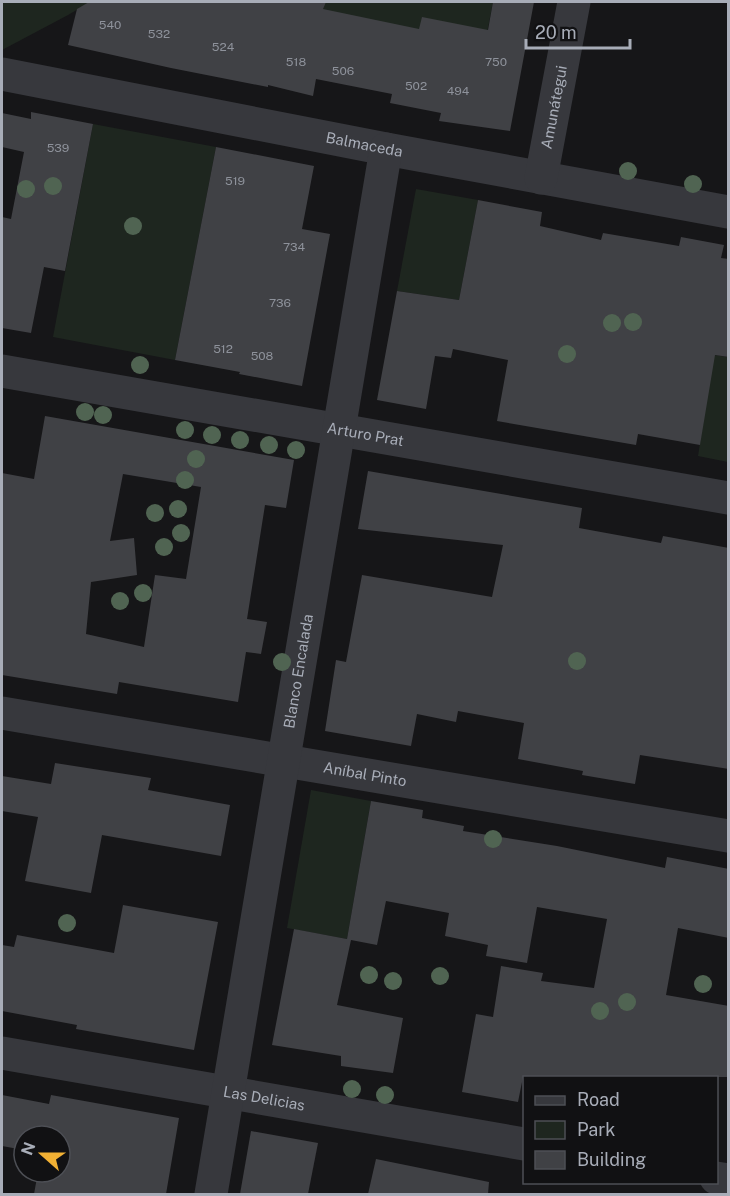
<svg xmlns="http://www.w3.org/2000/svg" width="730" height="1196" font-family="'Public Sans',sans-serif">
	<rect width="100%" height="100%" fill="#161618"/>
	<g fill="#1e261f">
		<path d="M2,2H90L68,15L2,50Z"/>
		<path d="M262,2H493L486,38L260,13Z"/>
		<path d="M93,124L216,147L175,360L53,337Z"/>
		<path d="M416,189L478,200L459,300L397,291Z"/>
		<path d="M714,355L728,357V462L698,456Z"/>
		<path d="M311,790L371,801L347,939L287,928Z"/>
	</g>
	<g fill="#404145" fill-rule="evenodd">
		<path d="M89,2H326L323,9L419,29L422,17L488,30L493,2H534L510,131L439,121L441,113L390,103L392,94L316,79L313,96L268,85V87L171,68L68,45L77,9Z"/>
		<path d="M31,112L93,124L65,271L44,267L31,333L2,328V217L11,219L24,152L2,147V113L31,119Z"/>
		<path d="M216,147L314,166L302,229L330,234L302,386L239,374L240,372L175,360Z"/>
		<path d="M478,200L542,212L540,226L601,240L603,233L679,246L681,237L724,245L721,258L729,259V357L715,355L700,445L638,434L636,445L497,421L508,360L453,349L451,358L435,356L426,409L377,400L397,291L459,300Z"/>
		<path d="M45,416L294,460L286,508L265,505L247,619L267,622L261,654L246,652L238,702L119,682L117,694L2,675V473L34,479ZM123,474L201,487L186,579L155,575L144,647L86,634L91,582L137,575L134,538L110,541Z"/>
		<path d="M368,471L582,508L579,528L661,543L663,536L729,548V769L640,755L635,784L582,775L583,771L518,759L524,723L458,711L456,722L417,714L411,746L325,731L336,660L346,662L362,575L492,597L503,545L358,529Z"/>
		<path d="M55,763L151,778L148,790L230,805L221,856L102,835L91,893L25,881L38,817L2,811V776L51,784Z"/>
		<path d="M371,801L423,810L422,818L464,826L463,831L557,846L665,868L667,857L729,869V938L678,928L666,995L729,1006V1077H523L518,1102L462,1092L476,1014L493,1017L501,966L543,973L541,981L594,988L607,919L537,907L527,963L486,956L488,945L445,936L449,913L386,901L377,945L351,940L337,1005L403,1018L393,1073L341,1066V1056L272,1045L294,929L347,939Z"/>
		<path d="M123,905L218,922L194,1050L76,1029L77,1025L2,1011V945L14,947L17,935L114,953Z"/>
		<path d="M2,1095L49,1104L51,1095L179,1118L166,1194H34L38,1172H60V1136H24V1150L2,1146Z"/>
		<path d="M251,1131L318,1143L308,1194H240Z"/>
		<path d="M376,1159L489,1182L488,1194H368Z"/>
	</g>
	<g fill="none" stroke-linecap="round" stroke-linejoin="round">
		<g stroke="#37383d" stroke-width="33">
			<path id="s1" d="M2,74L386,149L728,212"/>
			<path id="s2" d="M541,178L574,2"/>
			<path id="s3" d="M2,371L728,498"/>
			<path id="s4" d="M2,713L728,836"/>
			<path id="s5" d="M2,1053L524,1144"/>
			<path d="M716,1178L728,1180"/>
			<path id="s6" d="M211,1194L386,149"/>
		</g>
	</g>
	<g fill="#506452">
		<circle cx="628" cy="171" r="9"/>
		<circle cx="693" cy="184" r="9"/>
		<circle cx="53" cy="186" r="9"/>
		<circle cx="26" cy="189" r="9"/>
		<circle cx="133" cy="226" r="9"/>
		<circle cx="633" cy="322" r="9"/>
		<circle cx="612" cy="323" r="9"/>
		<circle cx="567" cy="354" r="9"/>
		<circle cx="140" cy="365" r="9"/>
		<circle cx="85" cy="412" r="9"/>
		<circle cx="103" cy="415" r="9"/>
		<circle cx="185" cy="430" r="9"/>
		<circle cx="212" cy="435" r="9"/>
		<circle cx="240" cy="440" r="9"/>
		<circle cx="269" cy="445" r="9"/>
		<circle cx="296" cy="450" r="9"/>
		<circle cx="196" cy="459" r="9"/>
		<circle cx="185" cy="480" r="9"/>
		<circle cx="178" cy="509" r="9"/>
		<circle cx="155" cy="513" r="9"/>
		<circle cx="181" cy="533" r="9"/>
		<circle cx="164" cy="547" r="9"/>
		<circle cx="143" cy="593" r="9"/>
		<circle cx="120" cy="601" r="9"/>
		<circle cx="577" cy="661" r="9"/>
		<circle cx="282" cy="662" r="9"/>
		<circle cx="493" cy="839" r="9"/>
		<circle cx="67" cy="923" r="9"/>
		<circle cx="369" cy="975" r="9"/>
		<circle cx="440" cy="976" r="9"/>
		<circle cx="393" cy="981" r="9"/>
		<circle cx="703" cy="984" r="9"/>
		<circle cx="627" cy="1002" r="9"/>
		<circle cx="600" cy="1011" r="9"/>
		<circle cx="352" cy="1089" r="9"/>
		<circle cx="385" cy="1095" r="9"/>
	</g>
	<g text-anchor="middle" stroke-width="6" stroke-linejoin="round" paint-order="stroke">
		<g font-size="12" fill="#8e929b">
			<text x="110" y="29">540</text>
			<text x="159" y="38">532</text>
			<text x="223" y="51">524</text>
			<text x="296" y="66">518</text>
			<text x="496" y="66">750</text>
			<text x="343" y="75">506</text>
			<text x="416" y="90">502</text>
			<text x="458" y="95">494</text>
			<text x="58" y="152">539</text>
			<text x="235" y="185">519</text>
			<text x="294" y="251">734</text>
			<text x="280" y="307">736</text>
			<text x="223" y="353">512</text>
			<text x="262" y="360">508</text>
		</g>
		<g font-size="15" fill="#a8adb8" stroke="#111113">
			<text dy="5" stroke="none"><textPath href="#s2" startOffset="72">Amunátegui</textPath></text>
			<text dy="5" stroke="none"><textPath href="#s1" startOffset="369">Balmaceda</textPath></text>
			<text dy="5" stroke="none"><textPath href="#s3" startOffset="369">Arturo Prat</textPath></text>
			<text dy="5" stroke="none"><textPath href="#s6" startOffset="530">Blanco Encalada</textPath></text>
			<text dy="5" stroke="none"><textPath href="#s4" startOffset="368">Aníbal Pinto</textPath></text>
			<text dy="5" stroke="none"><textPath href="#s5" startOffset="266">Las Delicias</textPath></text>
		</g>
	</g>
	<rect width="730" height="1196" fill="none" stroke="#a8adb8" stroke-width="6"/>
	<rect x="523" y="1076" width="195" height="108" fill="#111113" stroke="#4d4f55" stroke-width="1.5"/>
	<rect x="535" y="1096" width="30" height="9" fill="#37383d" stroke="#4d4f55" stroke-width="1.5"/>
	<text x="577" y="1106" font-size="18" fill="#a8adb8">Road</text>
	<rect x="535" y="1121" width="30" height="18" fill="#1e261f" stroke="#4d4f55" stroke-width="1.5"/>
	<text x="577" y="1136" font-size="18" fill="#a8adb8">Park</text>
	<rect x="535" y="1151" width="30" height="18" fill="#404145" stroke="#4d4f55" stroke-width="1.5"/>
	<text x="577" y="1166" font-size="18" fill="#a8adb8">Building</text>
	<g transform="translate(42 1154) rotate(291)"><circle r="28" fill="#111113" stroke="#4d4f55" stroke-width="1.5"/>
	<path d="M0-4.5L10 22L0 15L-10 22Z" fill="#f2b134"/>
	<text y="-9" font-size="16" font-weight="bold" text-anchor="middle" fill="#a8adb8">N</text>
	</g>
	<path d="M526 39v9h104v-9" fill="none" stroke="#a8adb8" stroke-width="3"/>
	<text x="535" y="39" font-size="18" fill="#a8adb8" stroke="#111113" stroke-width="4.5" paint-order="stroke">20 m</text>
</svg>
